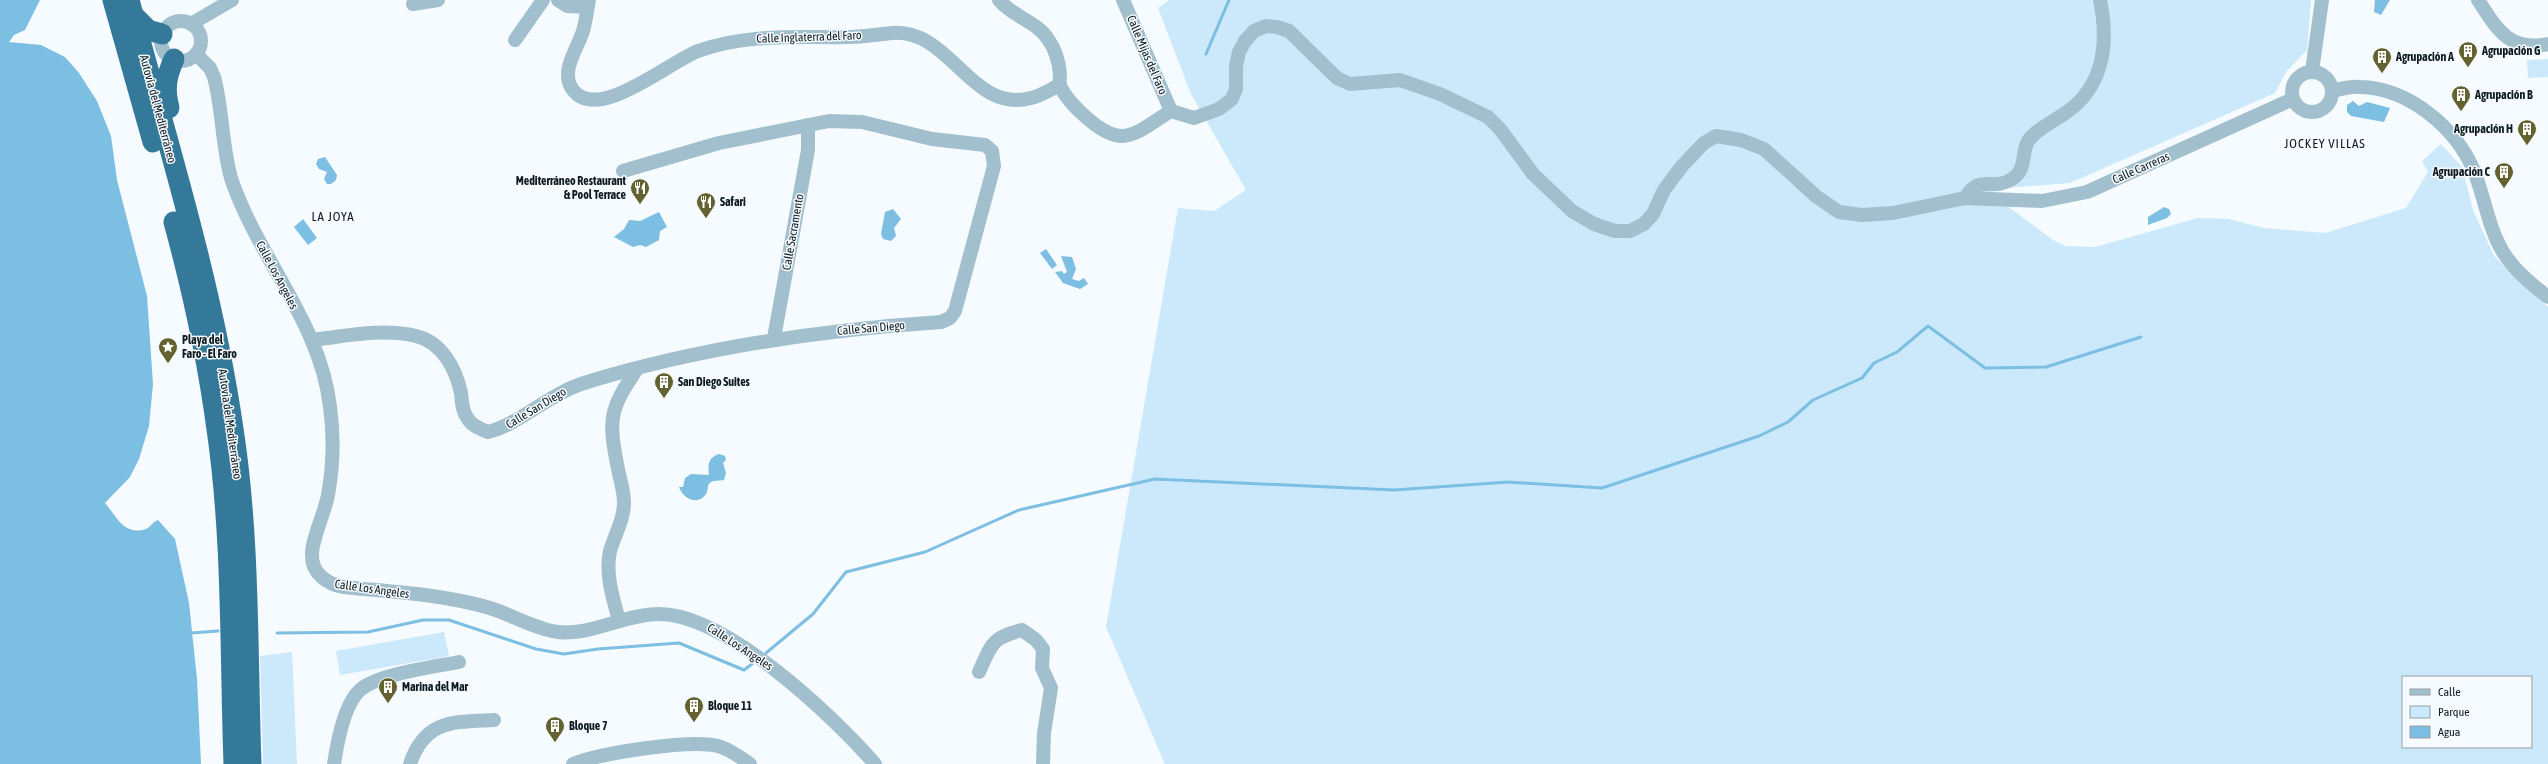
<svg xmlns="http://www.w3.org/2000/svg" width="2548" height="764" font-family="'Asap Condensed',sans-serif">
	<rect width="100%" height="100%" fill="#f5fbff"/>
	<g fill="#cbe9fa" fill-rule="evenodd">
		<path d="M1169,0H2311L2307,50L2286,72L2275,93L2070,183L1994,189L1996,202L2006,205L2053,240L2065,246L2095,247L2198,218L2229,219L2264,228L2325,233L2406,208L2428,172L2422,161L2441,144L2462,167L2473,210L2494,256L2548,307V764H1165L1106,627L1178,208L1214,211L1246,190L1191,94L1158,8ZM2403,677H2531V747H2403Z"/>
		<path d="M2548,59V77L2528,78L2527,60Z"/>
		<path d="M444,632L449,656L340,675L336,651Z"/>
		<path d="M292,652L297,764H263L260,656Z"/>
	</g>
	<g fill="#7cbfe3">
		<path d="M0,0H40L25,30L14,35L9,42L41,45L65,57L79,73L97,101L111,136L117,180L147,296L153,384L149,426L139,459L130,477L105,503C117,517 124,536 146,529C151,527 152,522 158,520L175,539L189,603L197,679L201,764H0Z"/>
		<path d="M2375,0H2390L2381,15L2374,12Z"/>
		<path d="M2353,101L2359,106L2367,102L2390,108L2384,122L2351,116L2347,112V105Z"/>
		<path d="M325,157L337,175L336,180L331,184H327L324,179L327,172L319,169L316,164L318,159Z"/>
		<path d="M2164,207L2169,209L2171,214L2167,218L2148,225V217Z"/>
		<path d="M893,209L901,219L894,228L896,236L891,241L883,239L881,234L885,212Z"/>
		<path d="M659,212L667,227L660,231L659,240L646,247L640,245L633,247L614,237L624,229L629,220L640,221Z"/>
		<path d="M303,219L317,238L308,245L294,227Z"/>
		<path d="M1046,249L1057,265L1052,269L1040,253Z"/>
		<path d="M1061,256L1072,257L1076,269L1072,279L1079,281L1084,278L1088,284L1080,289L1063,283L1055,272L1062,271L1064,274L1067,272Z"/>
		<path d="M719,454L725,456L726,460L723,463L726,473L724,480C720,481 714,480 711,482C706,485 709,490 706,494C698,506 683,499 679,487H683L685,478L691,474L709,475C708,464 708,458 719,454Z"/>
	</g>
	<g fill="none" stroke-linecap="round" stroke-linejoin="round">
		<g stroke="#7cbfe3" stroke-width="3">
			<path d="M1206,54L1229,0"/>
			<path d="M191,633L218,631"/>
			<path d="M277,633L368,632L423,620H449L536,649L564,654L598,649L679,643L744,670L752,664"/>
			<path d="M766,653L813,614L846,572L925,552L1019,510L1155,479L1394,490L1508,482L1602,488L1759,436L1788,422L1813,400L1862,378L1874,363L1897,352L1928,326L1985,368L2046,367L2141,337"/>
		</g>
		<g stroke="#a2bfce" stroke-width="14">
			<path d="M558,0L567,6L587,7"/>
			<path d="M589,0C587,10 586,21 583,31C578,48 559,72 573,90C598,123 669,62 698,51C748,33 798,38 850,37C864,37 879,34 893,33C951,29 971,114 1031,98C1041,96 1051,89 1060,85"/>
			<path d="M999,0C1013,17 1036,21 1048,39C1055,49 1059,62 1060,74C1060,77 1059,82 1060,86C1068,103 1102,137 1123,136C1139,135 1157,119 1171,111"/>
			<path d="M1123,0L1171,111"/>
			<path d="M2478,0C2497,29 2509,52 2548,44"/>
			<path d="M413,4L438,0"/>
			<circle cx="181" cy="41" r="20"/>
			<path d="M191,24L232,0"/>
			<path d="M515,40L543,0"/>
			<path d="M196,54L210,68L214,77C223,109 222,151 232,181C259,259 321,324 330,407C334,435 333,467 328,495C325,512 311,541 312,556C312,574 328,584 343,587C392,592 442,594 490,608C512,615 535,629 558,632C589,636 626,614 659,614C726,614 832,715 875,764"/>
			<path d="M2312,71L2322,0"/>
			<circle cx="2312" cy="92" r="20"/>
			<path d="M2332,91C2341,89 2351,86 2360,87C2409,88 2456,128 2474,171C2485,198 2488,227 2503,252C2514,270 2531,284 2548,297"/>
			<path d="M1171,111L1194,118L1219,109L1232,99L1236,89V66L1239,52L1245,41L1254,31L1266,26L1277,27L1289,31L1337,78L1350,84L1400,80L1440,94L1488,117L1500,129L1533,174L1572,211L1594,224L1615,231H1630L1644,224L1653,214L1664,190L1682,166L1704,143L1716,136L1741,140L1764,149L1817,197L1839,212L1862,215L1893,213L1965,198L2042,201L2087,192L2293,99"/>
			<path d="M1965,198C1980,173 1992,192 2012,179C2027,170 2021,154 2028,141C2035,130 2054,121 2064,114C2104,88 2109,43 2100,0"/>
			<path d="M774,338L808,150V125"/>
			<path d="M312,340C346,336 383,328 416,336C442,342 456,369 461,393C462,402 462,411 468,419C472,426 481,429 488,432C520,424 549,394 584,383C701,347 820,330 941,322L950,318L955,311L994,166L992,151L985,145L932,139L862,122L829,121L719,143L623,171"/>
			<path d="M619,620C613,599 605,574 610,551C615,534 624,520 624,502C624,491 620,479 618,469C608,419 609,410 637,369"/>
			<path d="M979,672C992,644 991,638 1022,630L1036,640L1043,649L1042,668L1051,688L1044,733L1043,764"/>
			<path d="M334,764C337,744 344,704 360,690C378,674 434,667 459,662"/>
			<path d="M410,764C425,719 454,722 494,720"/>
			<path d="M573,764C601,753 690,739 718,746C730,749 741,758 750,764"/>
		</g>
		<g stroke="#347999" stroke-width="21">
			<path d="M113,0L153,142"/>
			<path d="M129,0C167,142 212,283 233,429C250,539 247,653 251,764"/>
			<path d="M133,15L148,30L162,34"/>
			<path d="M169,108C164,89 166,77 174,59"/>
			<path d="M174,222C192,288 208,362 217,429C233,539 230,653 234,764"/>
		</g>
	</g>
	<defs>
		<symbol id="building-pin" viewBox="-11 -11 22 30"><path d="M0 17L-7.5 6A9.5 9.5 0 1 1 7.5 6Z" fill="#64622f" stroke="#f5fbff"/><path d="M-4-6H4V6H1V3H-1V6H-4ZM-2.5-4.3h1.7v1.8h-1.7ZM.8-4.3h1.7v1.8H.8ZM-2.5-1h1.7V.8h-1.7ZM.8-1h1.7V.8H.8Z" fill="#fff"/></symbol>
		<symbol id="restaurant-pin" viewBox="-11 -11 22 30"><path d="M0 17L-7.5 6A9.5 9.5 0 1 1 7.5 6Z" fill="#64622f" stroke="#f5fbff"/><path d="M-5-6h1v4h1v-4h1v4h1v-4h1v5L-1.5 .5V6h-2V.5L-5-1ZM5-6V6H3V1.5H1.5Q1.5-4 5-6Z" fill="#fff"/></symbol>
		<symbol id="sight-pin" viewBox="-11 -11 22 30"><path d="M0 17L-7.5 6A9.5 9.5 0 1 1 7.5 6Z" fill="#64622f" stroke="#f5fbff"/><path d="M0-6L1.8-2.2L6-1.7L2.9 1.2L3.7 5.4L0 3.3L-3.7 5.4L-2.9 1.2L-6-1.7L-1.8-2.2Z" fill="#fff"/></symbol>
	</defs>
	<g fill-rule="evenodd">
		<use href="#building-pin" x="2457" y="40" width="22" height="30"/>
		<use href="#building-pin" x="2371" y="46" width="22" height="30"/>
		<use href="#building-pin" x="2450" y="84" width="22" height="30"/>
		<use href="#building-pin" x="2516" y="118" width="22" height="30"/>
		<use href="#building-pin" x="2493" y="161" width="22" height="30"/>
		<use href="#restaurant-pin" x="629" y="177" width="22" height="30"/>
		<use href="#restaurant-pin" x="695" y="191" width="22" height="30"/>
		<use href="#sight-pin" x="157" y="336" width="22" height="30"/>
		<use href="#building-pin" x="653" y="371" width="22" height="30"/>
		<use href="#building-pin" x="377" y="676" width="22" height="30"/>
		<use href="#building-pin" x="683" y="695" width="22" height="30"/>
		<use href="#building-pin" x="544" y="715" width="22" height="30"/>
	</g>
	<g text-anchor="middle" stroke-width="3" stroke-linejoin="round" paint-order="stroke">
		<g font-size="12" fill="#0f1b20" stroke="#f5fbff">
			<text transform="translate(809 37) rotate(-2)" y="4">Calle Inglaterra del Faro</text>
			<text transform="translate(1147 55) rotate(67)" y="4">Calle Mijas del Faro</text>
			<text transform="translate(158 109) rotate(75)" y="4">Autovía del Mediterráneo</text>
			<text transform="translate(2141 168) rotate(-24)" y="4">Calle Carreras</text>
			<text transform="translate(793 232) rotate(-80)" y="4">Calle Sacramento</text>
			<text transform="translate(277 275) rotate(62)" y="4">Calle Los Angeles</text>
			<text transform="translate(871 328) rotate(-5)" y="4">Calle San Diego</text>
			<text transform="translate(536 408) rotate(-31)" y="4">Calle San Diego</text>
			<text transform="translate(230 424) rotate(82)" y="4">Autovía del Mediterráneo</text>
			<text transform="translate(372 589) rotate(8)" y="4">Calle Los Angeles</text>
			<text transform="translate(740 647) rotate(33)" y="4">Calle Los Angeles</text>
		</g>
		<g font-size="12" font-weight="bold" fill="#0f1b20" stroke="#f5fbff" text-anchor="start">
			<text x="2482" y="55">Agrupación G</text>
			<text x="2396" y="61">Agrupación A</text>
			<text x="2475" y="99">Agrupación B</text>
			<text x="2513" y="133" text-anchor="end">Agrupación H</text>
			<text x="2490" y="176" text-anchor="end">Agrupación C</text>
			<text x="626" y="185" text-anchor="end">Mediterráneo Restaurant<tspan x="626" dy="14">&amp; Pool Terrace</tspan></text>
			<text x="720" y="206">Safari</text>
			<text x="182" y="344">Playa del<tspan x="182" dy="14">Faro - El Faro</tspan></text>
			<text x="678" y="386">San Diego Suites</text>
			<text x="402" y="691">Marina del Mar</text>
			<text x="708" y="710">Bloque 11</text>
			<text x="569" y="730">Bloque 7</text>
		</g>
		<g font-size="13" letter-spacing="1" fill="#0f1b20" stroke="#f5fbff">
			<text x="2325" y="148">JOCKEY VILLAS</text>
			<text x="333" y="221">LA JOYA</text>
		</g>
	</g>
	<rect x="2402" y="676" width="130" height="72" fill="#f5fbff" stroke="#99a1a6"/>
	<rect x="2410" y="689" width="20" height="6" fill="#a2bfce" stroke="#99a1a6"/>
	<text x="2438" y="696" font-size="12" fill="#0f1b20">Calle</text>
	<rect x="2410" y="706" width="20" height="12" fill="#cbe9fa" stroke="#99a1a6"/>
	<text x="2438" y="716" font-size="12" fill="#0f1b20">Parque</text>
	<rect x="2410" y="726" width="20" height="12" fill="#7cbfe3" stroke="#99a1a6"/>
	<text x="2438" y="736" font-size="12" fill="#0f1b20">Agua</text>
</svg>
